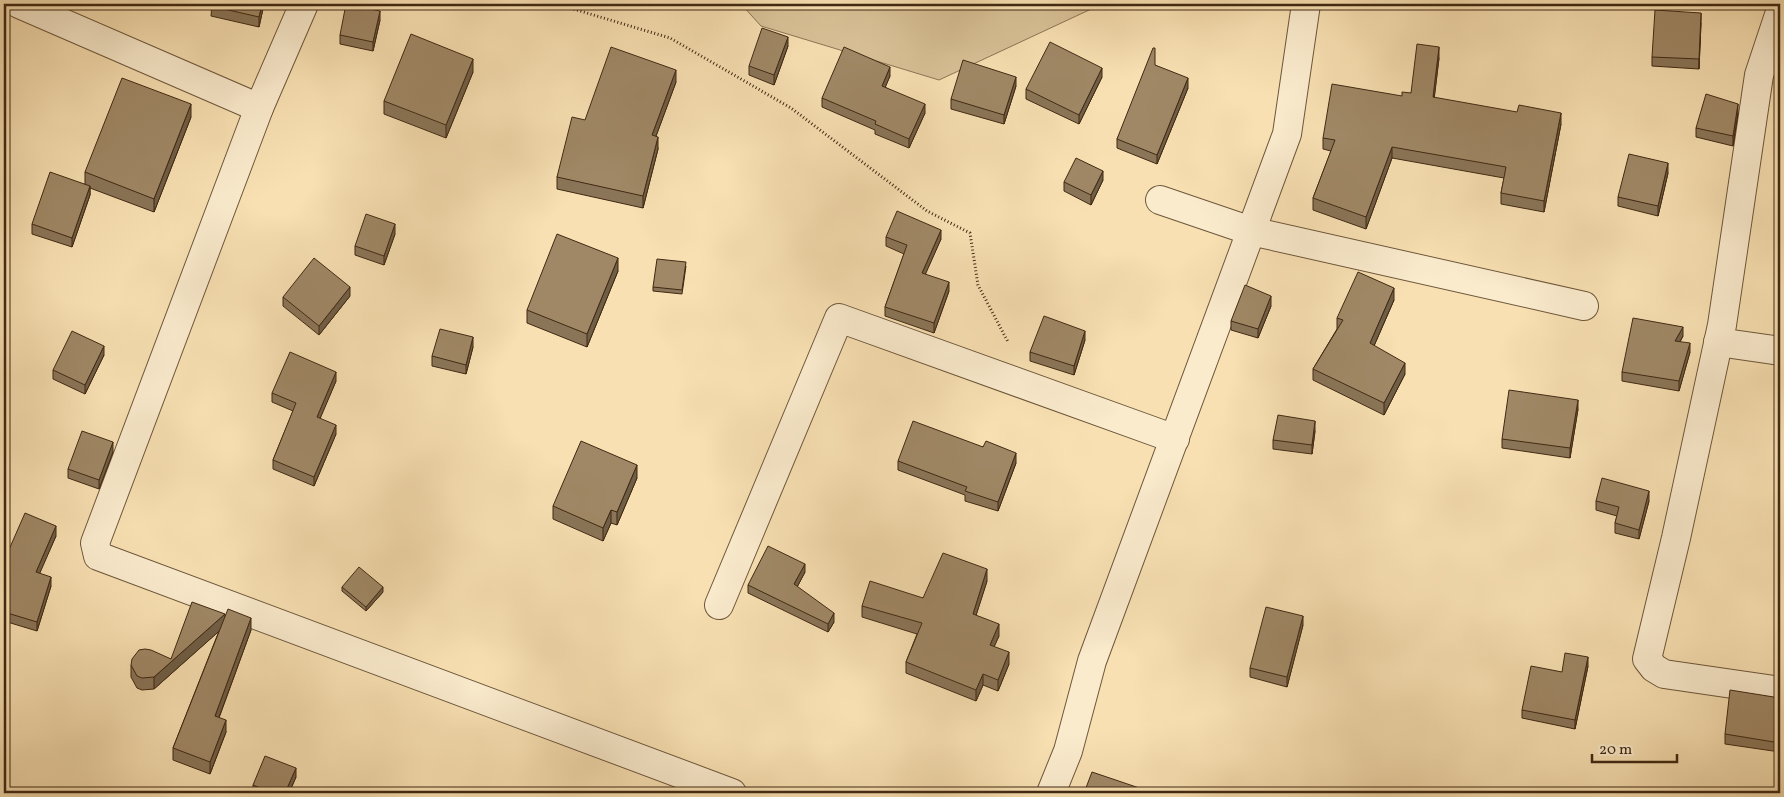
<svg xmlns="http://www.w3.org/2000/svg" width="1784" height="797" font-family="Vollkorn,serif">
	<rect width="100%" height="100%" fill="#f8e0b2"/>
	<filter id="stains"><feTurbulence type="fractalNoise" baseFrequency=".004" numOctaves="4"/><feColorMatrix values="0 0 0 0 .2 0 0 0 0 .09 0 0 0 0 .02 0 0 0 .5 -.17"/></filter>
	<radialGradient id="worn" r=".72"><stop offset=".6" stop-color="#630" stop-opacity="0"/><stop offset="1" stop-color="#630" stop-opacity=".3"/></radialGradient>
	<path fill="#d9c197" stroke="#8c7555" d="M741,4H1102L939,80L761,26Z"/>
	<g fill="none" stroke-linecap="round" stroke-linejoin="round">
		<defs>
			<g id="minor">
				<path d="M19,4L259,108"/>
				<path d="M304,4L259,108L95,543L98,556L732,793"/>
				<path d="M1780,12L1759,75L1722,325L1676,538L1647,659L1654,668L1664,674L1780,691"/>
				<path d="M1160,200L1251,231L1584,306"/>
				<path d="M1718,342L1780,351"/>
				<path d="M719,605L839,318L1175,439"/>
				<path d="M1051,793L1068,751L1092,661L1287,134L1306,4"/>
			</g>
		</defs>
		<use href="#minor" stroke="#6e573b" stroke-width="30"/>
		<path stroke="#402913" stroke-width="3" stroke-dasharray="1 2.5" stroke-linecap="butt" d="M557,4L670,38L791,108L927,211L970,233L978,285L1008,342"/>
		<use href="#minor" stroke="#faebcd" stroke-width="28"/>
	</g>
	<g fill="#8a7558" stroke="#402913">
		<path d="M212,4H264L259,27L211,16Z"/>
		<path d="M380,20L373,51L340,44V35Z"/>
		<path d="M1701,23L1699,69L1652,66V57Z"/>
		<path d="M788,46L774,85L749,75V66Z"/>
		<path d="M1439,58L1434,98L1561,124L1544,212L1501,204V193L1504,178L1392,158L1366,229L1313,210V198L1331,151L1323,149V138L1402,96L1411,93Z"/>
		<path d="M1155,65L1188,88L1157,164L1117,148V139Z"/>
		<path d="M473,72L446,138L384,114V101Z"/>
		<path d="M890,76L885,87L925,113L909,148L875,134V130L822,107V98Z"/>
		<path d="M1102,77L1079,124L1026,99V89Z"/>
		<path d="M676,82L656,136L658,149L643,208L557,189V177L585,120Z"/>
		<path d="M1016,86L1004,124L951,109V99Z"/>
		<path d="M1738,113L1733,146L1696,137V128Z"/>
		<path d="M191,117L154,212L90,188V195L72,247L32,234V224L85,184V172Z"/>
		<path d="M1668,173L1658,216L1618,206V197Z"/>
		<path d="M1103,180L1091,205L1064,191V182Z"/>
		<path d="M395,234L384,265L355,255V246Z"/>
		<path d="M886,237L941,239L925,274L949,291L934,333L885,316V307L904,254L886,246Z"/>
		<path d="M686,266L682,294L653,291V287Z"/>
		<path d="M618,271L587,347L527,323V310Z"/>
		<path d="M350,296L319,335L283,306V297Z"/>
		<path d="M1394,300L1374,346L1405,374L1384,415L1313,380V369L1337,329V318Z"/>
		<path d="M1271,306L1258,338L1231,330V321Z"/>
		<path d="M1683,336L1680,342L1690,352L1679,391L1622,381V372Z"/>
		<path d="M1085,340L1074,375L1030,361V352Z"/>
		<path d="M473,347L466,374L432,366V356Z"/>
		<path d="M104,355L85,394L53,379V370Z"/>
		<path d="M336,381L320,418L336,434L314,486L273,469V460L293,411L272,402V393Z"/>
		<path d="M1578,409L1570,458L1502,448V439Z"/>
		<path d="M1315,431L1312,454L1273,449V440Z"/>
		<path d="M983,447L1016,463L998,511L965,501V495L898,470V461Z"/>
		<path d="M113,452L99,489L68,478V469Z"/>
		<path d="M637,478L617,525L611,523L603,541L553,519V506Z"/>
		<path d="M1596,501H1649L1639,539L1615,533V523L1617,516L1596,510Z"/>
		<path d="M56,536L39,573L51,586L37,631L4,621V561Z"/>
		<path d="M805,572L797,587L834,622L828,632L748,593V585Z"/>
		<path d="M987,581L976,615L999,636L994,646L1009,664L998,691L983,685L976,701L906,673V662L917,634L862,617V606L923,598Z"/>
		<path d="M342,587L383,592L366,611L342,591Z"/>
		<path d="M225,616L251,630L219,718L226,732L210,774L173,760V748L219,631L154,689L142,690L137,688L131,677V665L171,659Z"/>
		<path d="M1303,625L1287,687L1250,677V668Z"/>
		<path d="M1588,666L1575,729L1522,718V710L1562,672Z"/>
		<path d="M1780,698V752L1725,744V734Z"/>
		<path d="M296,777L289,793H253V785Z"/>
	</g>
	<g fill="#705f47" stroke="#402913">
		<path d="M262,4H264L259,27V17Z"/>
		<path d="M380,11V20L373,51V42Z"/>
		<path d="M1701,13V23L1699,69V59Z"/>
		<path d="M788,37V46L774,85V75Z"/>
		<path d="M1439,47V58L1433,109V97Z"/>
		<path d="M473,59V72L446,138V125Z"/>
		<path d="M890,67V76L882,95V86Z"/>
		<path d="M1102,68V77L1079,124V115Z"/>
		<path d="M676,70V82L652,147V135Z"/>
		<path d="M1016,77V86L1004,124V115Z"/>
		<path d="M1188,78V88L1157,164V155Z"/>
		<path d="M191,104V117L154,212V199Z"/>
		<path d="M925,104V113L909,148V139Z"/>
		<path d="M1738,104V113L1733,146V136Z"/>
		<path d="M1561,113V124L1544,212V201Z"/>
		<path d="M658,137V149L643,208V196Z"/>
		<path d="M1392,147V158L1366,229V217Z"/>
		<path d="M1668,163V173L1658,216V206Z"/>
		<path d="M1103,171V180L1091,205V195Z"/>
		<path d="M90,186V195L72,247V238Z"/>
		<path d="M395,224V234L384,265V256Z"/>
		<path d="M941,230V239L922,282V273Z"/>
		<path d="M618,258V271L587,347V334Z"/>
		<path d="M949,282V291L934,333V323Z"/>
		<path d="M350,287V296L319,335V326Z"/>
		<path d="M1394,288V300L1370,355V343Z"/>
		<path d="M1271,296V306L1258,338V329Z"/>
		<path d="M1683,327V336L1675,350V341Z"/>
		<path d="M1085,331V340L1074,375V366Z"/>
		<path d="M473,337V347L466,374V365Z"/>
		<path d="M1690,343V352L1679,391V381Z"/>
		<path d="M104,346V355L85,394V385Z"/>
		<path d="M1405,363V374L1384,415V403Z"/>
		<path d="M336,372V381L317,426V417Z"/>
		<path d="M1578,400V409L1570,458V448Z"/>
		<path d="M1315,421V431L1312,454V445Z"/>
		<path d="M336,425V434L314,486V477Z"/>
		<path d="M113,442V452L99,489V480Z"/>
		<path d="M1016,453V463L998,511V502Z"/>
		<path d="M637,465V478L617,525V512Z"/>
		<path d="M1649,491V501L1639,539V530Z"/>
		<path d="M611,510V523L603,541V528Z"/>
		<path d="M56,526V536L36,582V572Z"/>
		<path d="M805,564V572L794,593V584Z"/>
		<path d="M987,569V581L973,625V614Z"/>
		<path d="M51,577V586L37,631V622Z"/>
		<path d="M383,587V592L366,611V607Z"/>
		<path d="M834,613V622L828,632V624Z"/>
		<path d="M225,614V626L154,689V677Z"/>
		<path d="M1303,616V625L1287,687V677Z"/>
		<path d="M251,618V630L215,728V716Z"/>
		<path d="M999,624V636L990,656V645Z"/>
		<path d="M1009,652V664L998,691V680Z"/>
		<path d="M1588,657V666L1575,729V720Z"/>
		<path d="M983,674V685L976,701V690Z"/>
		<path d="M226,720V732L210,774V762Z"/>
		<path d="M296,768V777L289,793H285Z"/>
	</g>
	<g fill="#a08866" stroke="#402913">
		<path d="M212,4H262L259,17L211,6Z"/>
		<path d="M346,4L380,11L373,42L340,35Z"/>
		<path d="M1655,10L1701,13L1699,59L1652,57Z"/>
		<path d="M762,28L788,37L774,75L749,66Z"/>
		<path d="M411,34L473,59L446,125L384,101Z"/>
		<path d="M1050,42L1102,68L1079,115L1026,89Z"/>
		<path d="M1417,44L1439,47L1433,97L1517,112L1519,105L1561,113L1544,201L1501,193L1506,167L1392,147L1366,217L1313,198L1335,140L1323,138L1332,84L1402,96V92L1411,93Z"/>
		<path d="M611,47L676,70L652,135L658,137L643,196L557,177L572,117L585,120Z"/>
		<path d="M844,47L890,67L882,86L925,104L909,139L875,124L876,121L822,98Z"/>
		<path d="M1153,48H1155V65L1188,78L1157,155L1117,139Z"/>
		<path d="M963,60L1016,77L1004,115L951,99Z"/>
		<path d="M122,78L191,104L154,199L85,172Z"/>
		<path d="M1706,94L1738,104L1733,136L1696,128Z"/>
		<path d="M1629,154L1668,163L1658,206L1618,197Z"/>
		<path d="M1076,158L1103,171L1091,195L1064,182Z"/>
		<path d="M50,172L90,186L72,238L32,224Z"/>
		<path d="M897,211L941,230L922,273L949,282L934,323L885,307L907,245L886,237Z"/>
		<path d="M366,214L395,224L384,256L355,246Z"/>
		<path d="M557,234L618,258L587,334L527,310Z"/>
		<path d="M314,258L350,287L319,326L283,297Z"/>
		<path d="M657,259L686,262L682,290L653,287Z"/>
		<path d="M1358,272L1394,288L1370,343L1405,363L1384,403L1313,369L1343,320L1337,318Z"/>
		<path d="M1245,285L1271,296L1258,329L1231,321Z"/>
		<path d="M1044,316L1085,331L1074,366L1030,352Z"/>
		<path d="M1633,318L1683,327L1675,341L1690,343L1679,381L1622,372Z"/>
		<path d="M440,329L473,337L466,365L432,356Z"/>
		<path d="M72,331L104,346L85,385L53,370Z"/>
		<path d="M290,352L336,372L317,417L336,425L314,477L273,460L296,403L272,393Z"/>
		<path d="M1509,390L1578,400L1570,448L1502,439Z"/>
		<path d="M1278,415L1315,421L1312,445L1273,440Z"/>
		<path d="M913,421L983,447L986,441L1016,453L998,502L965,491L967,487L898,461Z"/>
		<path d="M82,431L113,442L99,480L68,469Z"/>
		<path d="M581,441L637,465L617,512L611,510L603,528L553,506Z"/>
		<path d="M1602,478L1649,491L1639,530L1615,523L1619,507L1596,501Z"/>
		<path d="M25,513L56,526L36,572L51,577L37,622L4,612V561Z"/>
		<path d="M768,546L805,564L794,584L834,613L828,624L748,585Z"/>
		<path d="M943,553L987,569L973,614L999,624L990,645L1009,652L998,680L983,674L976,690L906,662L922,623L862,606L870,581L923,598Z"/>
		<path d="M359,567L383,587L366,607L342,587Z"/>
		<path d="M192,602L225,614L154,677L142,678L137,676L131,665L132,659L139,650L145,649L151,650L171,659Z"/>
		<path d="M1266,607L1303,616L1287,677L1250,668Z"/>
		<path d="M228,609L251,618L215,716L226,720L210,762L173,748Z"/>
		<path d="M1565,653L1588,657L1575,720L1522,710L1531,666L1562,672Z"/>
		<path d="M1730,690L1780,698V743L1725,734Z"/>
		<path d="M265,756L296,768L285,793H273L253,785Z"/>
		<path d="M1092,772L1154,793H1084Z"/>
		<path d="M1676,791L1712,793H1676Z"/>
	</g>
	<rect width="1784" height="797" fill="none" stroke="#f8e0b2" stroke-width="20"/>
	<rect x="5" y="5" width="1774" height="787" fill="none" stroke="#402913" stroke-width="2.5"/>
	<rect x="10" y="10" width="1764" height="777" fill="none" stroke="#402913"/>
	<path d="M1592 754v8h85v-8" fill="none" stroke="#402913" stroke-width="2.5"/>
	<text x="1599" y="754" font-size="15" fill="#402913" stroke="#faebcd" stroke-width="4" paint-order="stroke">20 m</text>
	<rect width="100%" height="100%" filter="url(#stains)"/>
	<rect width="100%" height="100%" fill="url(#worn)"/>
</svg>
